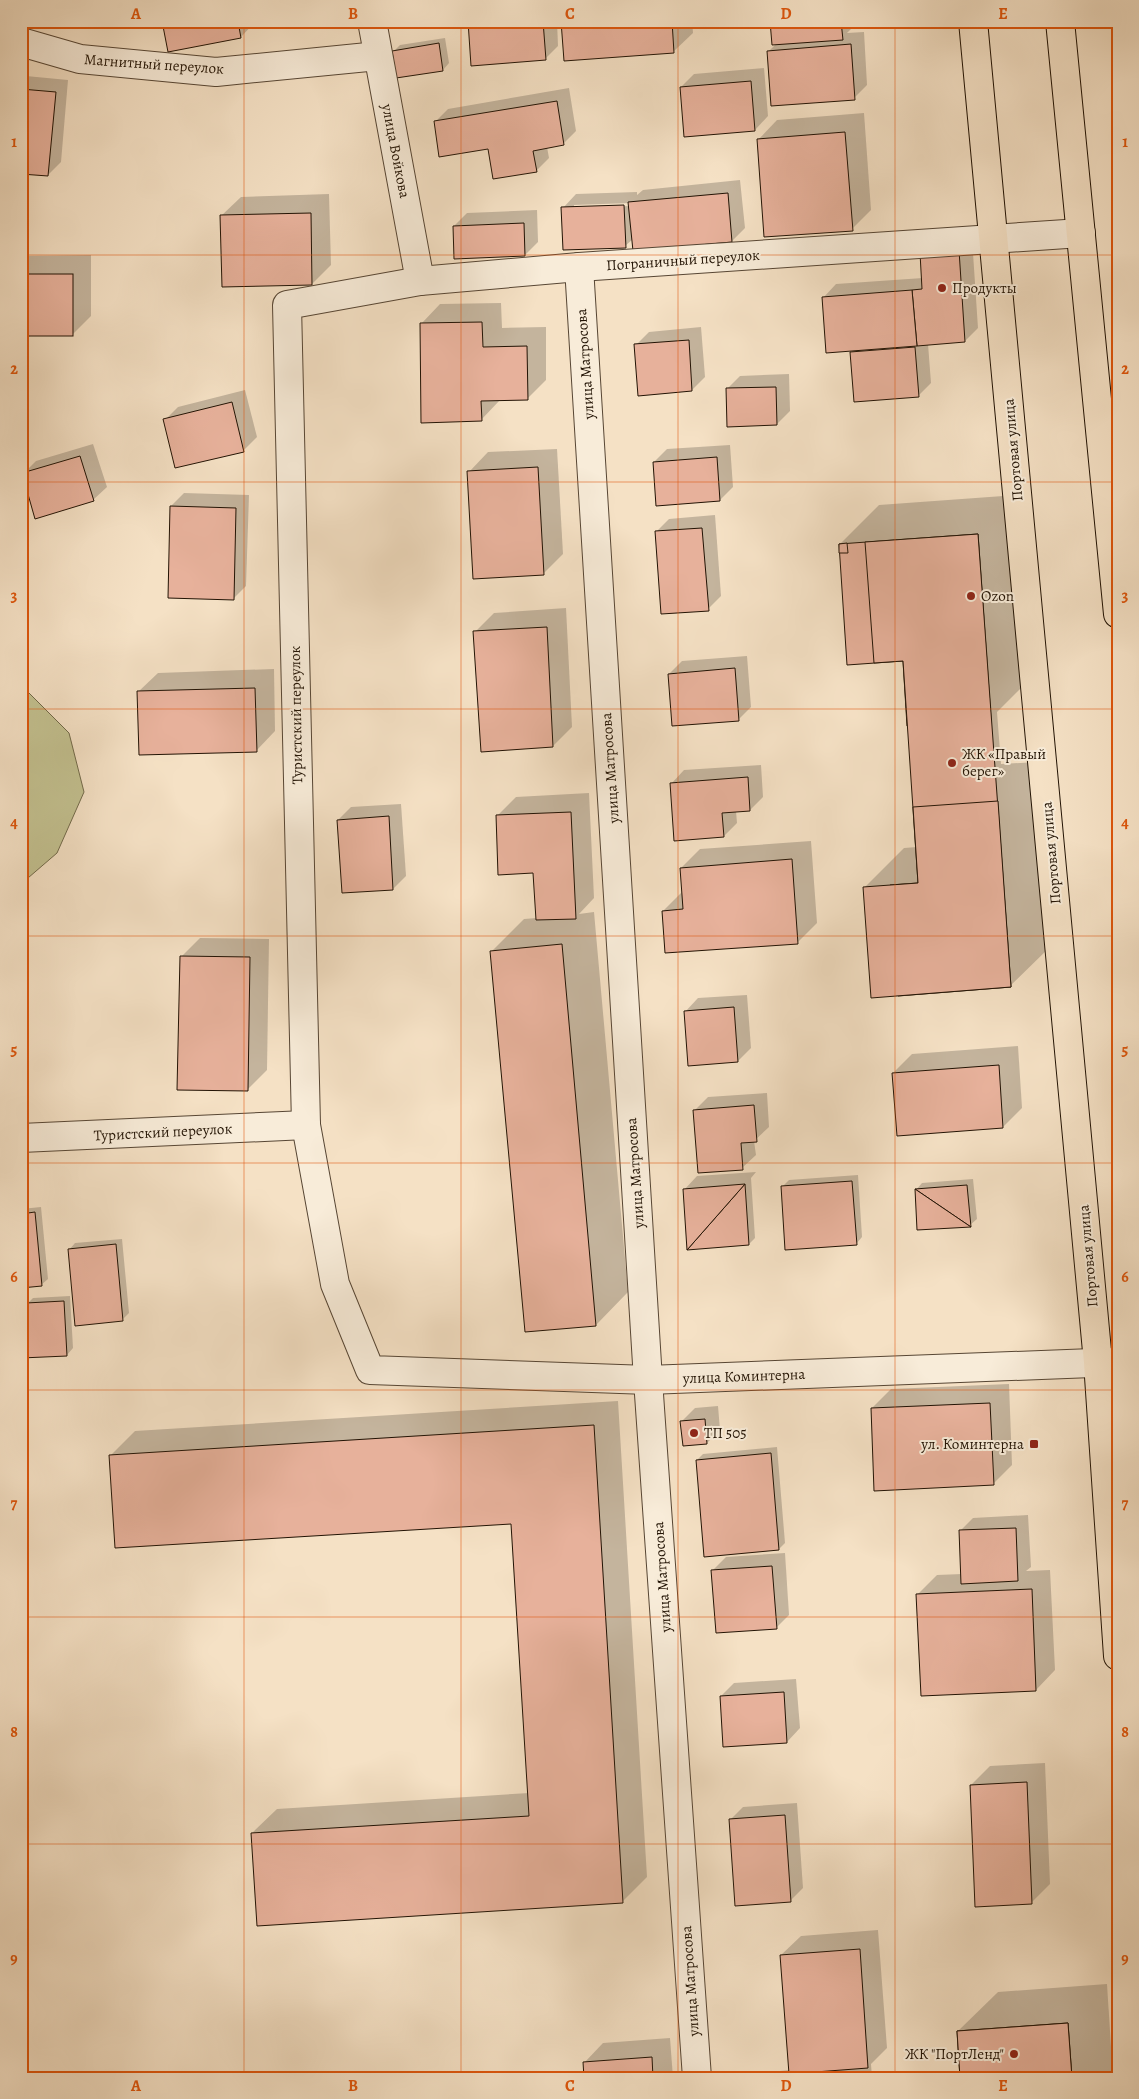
<svg xmlns="http://www.w3.org/2000/svg" width="1139" height="2099" font-family="Alegreya,serif">
	<rect width="100%" height="100%" fill="#f5e1c5"/>
	<filter id="stains"><feTurbulence type="fractalNoise" baseFrequency=".004" numOctaves="4"/><feColorMatrix values="0 0 0 0 .2 0 0 0 0 .09 0 0 0 0 .02 0 0 0 .5 -.17"/></filter>
	<radialGradient id="worn" r=".72"><stop offset=".6" stop-color="#630" stop-opacity="0"/><stop offset="1" stop-color="#630" stop-opacity=".3"/></radialGradient>
	<path fill="#c3c190" stroke="#726a4a" d="M21,685L69,733L84,792L57,853L21,884Z"/>
	<g fill="#0003" fill-rule="evenodd">
		<path d="M163,21L254,23L241,37L169,51Z"/>
		<path d="M469,21H557L558,46L545,59Z"/>
		<path d="M563,21H692L693,33L673,52Z"/>
		<path d="M771,21H855V25L847,33L864,32L867,85L854,98L768,52L776,44Z"/>
		<path d="M445,38L449,63L443,70L394,51L400,45Z"/>
		<path d="M764,68L768,116L755,130L681,87L694,74Z"/>
		<path d="M26,76L68,80L61,162L48,175L21,173V81Z"/>
		<path d="M569,88L576,131L563,144L547,147L549,158L536,171L435,122L448,109Z"/>
		<path d="M864,113L871,210L852,229L758,140L777,120Z"/>
		<path d="M740,180L745,228L732,241L633,239L625,246L563,208L576,194L637,192V195L643,190ZM631,203V206L574,208V205Z"/>
		<path d="M329,194L331,265L312,284L221,216L241,197Z"/>
		<path d="M537,210L538,242L525,255L454,226L467,213Z"/>
		<path d="M972,238L978,328L965,341L928,344L931,383L918,396L851,353L854,349L823,298L836,284L923,278Z"/>
		<path d="M91,255V316L72,335H31L21,345V256Z"/>
		<path d="M501,303L502,328L546,327V380L527,399L500,400L481,420L421,324L440,304Z"/>
		<path d="M701,327L705,377L692,390L636,345L649,332Z"/>
		<path d="M789,374L790,411L777,424L727,389L740,376Z"/>
		<path d="M245,390L257,437L244,450L165,420L178,407Z"/>
		<path d="M93,444L107,487L93,500L23,474L36,461Z"/>
		<path d="M730,445L733,487L720,500L654,462L667,449Z"/>
		<path d="M557,449L563,554L544,573L469,472L488,452Z"/>
		<path d="M184,493L249,495L246,586L233,599L171,506Z"/>
		<path d="M1017,495L1030,679L997,712L1001,764L1037,762L1050,947L1010,986L865,887L904,848L917,847L904,659L840,544L879,505Z"/>
		<path d="M715,515L721,596L708,609L656,532L669,519Z"/>
		<path d="M566,608L572,727L553,746L475,632L494,613Z"/>
		<path d="M747,656L751,707L738,720L669,674L682,661Z"/>
		<path d="M274,669L275,731L256,751L138,692L158,673Z"/>
		<path d="M761,765L763,797L750,810L736,811L737,823L724,836L671,784L684,770Z"/>
		<path d="M589,793L594,898L579,914L594,912L628,1292L596,1325L492,951L524,919L537,918L534,872L497,816L516,797Z"/>
		<path d="M401,804L406,876L393,889L338,820L351,807Z"/>
		<path d="M811,841L817,923L798,942L663,911L683,891L681,868L700,849Z"/>
		<path d="M200,938L269,939L267,1070L247,1090L181,957Z"/>
		<path d="M747,995L751,1048L738,1061L685,1012L698,998Z"/>
		<path d="M1018,1046L1022,1108L1003,1127L893,1073L912,1054Z"/>
		<path d="M767,1093L769,1127L754,1141L756,1155L742,1168L695,1110L708,1097Z"/>
		<path d="M756,1172L751,1178L755,1238L749,1244L684,1190L697,1176Z"/>
		<path d="M858,1175L862,1237L856,1244L782,1187L789,1180Z"/>
		<path d="M973,1179L977,1219L970,1225L916,1190L922,1183Z"/>
		<path d="M41,1207L48,1279L41,1285L21,1287V1209Z"/>
		<path d="M122,1239L129,1313L123,1319L69,1250L75,1243Z"/>
		<path d="M70,1296L73,1348L67,1355L21,1357V1309H27V1304L33,1298Z"/>
		<path d="M1009,1384L1012,1465L993,1484L872,1408L891,1389Z"/>
		<path d="M618,1401L647,1877L622,1902L252,1833L277,1809L529,1793L512,1522L111,1455L135,1431Z"/>
		<path d="M718,1406L720,1430L707,1443L682,1421L695,1408Z"/>
		<path d="M777,1447L785,1543L779,1549L697,1460L703,1454Z"/>
		<path d="M1028,1515L1031,1567L1026,1571L1050,1570L1055,1670L1036,1690L918,1594L937,1575L962,1574L960,1531L973,1518Z"/>
		<path d="M785,1553L789,1615L776,1628L713,1570L726,1557Z"/>
		<path d="M796,1679L800,1728L787,1742L721,1696L734,1683Z"/>
		<path d="M1045,1763L1050,1884L1031,1903L971,1785L990,1766Z"/>
		<path d="M797,1803L803,1888L790,1901L730,1820L743,1807Z"/>
		<path d="M878,1930L887,2048L871,2064L872,2078H752L758,2073L790,2070L781,1955L801,1936Z"/>
		<path d="M1107,1984L1113,2078H962L958,2031L998,1992Z"/>
		<path d="M670,2038L673,2078H585L584,2063L603,2043Z"/>
	</g>
	<g fill="#e7b19b" stroke="#221304">
		<path d="M162,21H269L239,27L241,38L168,52Z"/>
		<path d="M468,21H543L546,60L471,66Z"/>
		<path d="M561,21H672L674,53L564,61Z"/>
		<path d="M770,21H841L843,40L772,45Z"/>
		<path d="M439,43L443,71L396,78L392,51Z"/>
		<path d="M851,44L855,100L771,106L767,51Z"/>
		<path d="M751,81L755,131L684,137L680,87Z"/>
		<path d="M21,89L56,92L48,176L21,174Z"/>
		<path d="M557,101L564,145L533,151L537,172L493,179L488,149L439,157L434,121Z"/>
		<path d="M845,132L853,231L764,237L757,139Z"/>
		<path d="M728,193L732,242L633,251L628,202Z"/>
		<path d="M624,205L626,248L563,250L561,207Z"/>
		<path d="M311,213L312,285L222,287L220,215Z"/>
		<path d="M524,223L525,256L454,259L453,226Z"/>
		<path d="M959,250L965,342L917,346L912,290L922,289L920,253Z"/>
		<rect x="21" y="274" width="52" height="62"/>
		<path d="M912,290L917,346L826,353L822,297Z"/>
		<path d="M482,322L483,347L527,346L528,400L481,401L482,421L421,423L420,323Z"/>
		<path d="M689,340L692,391L638,396L634,344Z"/>
		<path d="M915,347L919,397L854,402L850,352Z"/>
		<path d="M776,387L777,425L727,427L726,388Z"/>
		<path d="M232,402L244,452L175,468L163,419Z"/>
		<path d="M80,456L94,501L35,519L22,473Z"/>
		<path d="M717,457L720,501L656,506L653,462Z"/>
		<path d="M538,467L544,575L473,579L467,471Z"/>
		<path d="M170,506L236,508L234,600L168,598Z"/>
		<path d="M702,528L709,611L661,614L655,531Z"/>
		<path d="M978,534L991,719L907,726L903,661L847,665L839,544Z"/>
		<path d="M978,534L1011,987L898,996L890,885L918,883L903,661L874,663L865,542Z"/>
		<path d="M847,543L848,553H839V544Z"/>
		<path d="M547,627L553,747L481,752L473,631Z"/>
		<path d="M735,668L739,721L672,726L668,674Z"/>
		<path d="M255,688L257,752L139,755L137,691Z"/>
		<path d="M748,777L750,811L722,813L724,837L674,841L670,783Z"/>
		<path d="M998,801L1011,987L871,998L863,887L918,883L913,807Z"/>
		<path d="M571,812L576,919L536,920L533,873L498,875L496,815Z"/>
		<path d="M389,816L393,890L342,893L337,820Z"/>
		<path d="M792,859L798,944L665,953L662,911L683,909L680,868Z"/>
		<path d="M562,944L596,1326L525,1332L490,951Z"/>
		<path d="M180,956L250,957L248,1091L177,1090Z"/>
		<path d="M734,1007L738,1062L688,1066L684,1011Z"/>
		<path d="M999,1065L1003,1128L897,1136L892,1073Z"/>
		<path d="M754,1105L757,1142L741,1143L743,1170L698,1173L693,1110Z"/>
		<path d="M852,1181L857,1245L785,1250L781,1186Z"/>
		<path d="M745,1184L749,1245L687,1250Z"/>
		<path d="M745,1184L687,1250L683,1189Z"/>
		<path d="M967,1185L971,1227L915,1189Z"/>
		<path d="M915,1189L971,1227L917,1230Z"/>
		<path d="M35,1212L42,1286L21,1288V1214Z"/>
		<path d="M116,1244L123,1321L75,1326L68,1249Z"/>
		<path d="M64,1301L67,1356L21,1358V1315L26,1314V1303Z"/>
		<path d="M990,1403L994,1485L874,1491L871,1408Z"/>
		<path d="M705,1419L707,1444L683,1446L680,1421Z"/>
		<path d="M594,1425L623,1903L257,1926L251,1833L529,1816L511,1524L115,1548L109,1455Z"/>
		<path d="M771,1453L779,1550L704,1557L696,1460Z"/>
		<path d="M1016,1528L1018,1581L961,1584L959,1530Z"/>
		<path d="M772,1566L777,1629L716,1633L711,1570Z"/>
		<path d="M1032,1589L1036,1691L921,1696L916,1594Z"/>
		<path d="M784,1692L787,1743L723,1747L720,1696Z"/>
		<path d="M1027,1782L1032,1904L975,1907L970,1785Z"/>
		<path d="M785,1815L791,1902L735,1906L729,1819Z"/>
		<path d="M860,1949L868,2068L789,2074L780,1955Z"/>
		<path d="M1068,2023L1072,2078H960L957,2031Z"/>
		<path d="M1068,2023L1072,2078H960L957,2031Z"/>
		<path d="M652,2057L653,2078H584L583,2062Z"/>
	</g>
	<g fill="none" stroke-linecap="round" stroke-linejoin="round">
		<defs>
			<g id="street">
				<path d="M372,21L420,281"/>
				<path d="M21,42L80,59L216,72L378,56"/>
				<path d="M1081,233L579,267L420,281L287,305L306,1125L335,1284L370,1370L648,1380L1118,1362"/>
				<path d="M579,267L648,1380L697,2078"/>
				<path d="M21,1138L306,1125"/>
			</g>
			<g id="primary">
				<path d="M973,21L1098,1362L1118,1656"/>
				<path d="M1060,21L1118,614"/>
			</g>
		</defs>
		<use href="#street" stroke="#574634" stroke-width="30"/>
		<use href="#primary" stroke="#221304" stroke-width="30"/>
		<use href="#street" stroke="#f8ecd9" stroke-width="28"/>
		<use href="#primary" stroke="#f5e1c5" stroke-width="28"/>
	</g>
	<path fill="none" stroke="#de560c" stroke-width="1" stroke-opacity="0.55" d="M244,21V2078M461,21V2078M678,21V2078M895,21V2078M21,255H1118M21,482H1118M21,709H1118M21,936H1118M21,1163H1118M21,1390H1118M21,1617H1118M21,1844H1118"/>
	<g fill="#8f2418" stroke="#f8ecd9" stroke-width="2">
		<circle cx="942" cy="288" r="5"/>
		<circle cx="971" cy="596" r="5"/>
		<circle cx="952" cy="763" r="5"/>
		<circle cx="694" cy="1433" r="5"/>
		<rect x="1029" y="1439" width="10" height="10" rx="2.5"/>
		<circle cx="1014" cy="2054" r="5"/>
	</g>
	<g text-anchor="middle" stroke-width="4" stroke-linejoin="round" paint-order="stroke">
		<g font-size="15" fill="#221304" stroke="#f8ecd9">
			<text transform="translate(154 64) rotate(4)" y="5">Магнитный переулок</text>
			<text transform="translate(396 151) rotate(79)" y="5">улица Войкова</text>
			<text transform="translate(683 260) rotate(-4)" y="5">Пограничный переулок</text>
			<text transform="translate(585 364) rotate(-94)" y="5">улица Матросова</text>
			<text transform="translate(1013 450) rotate(-95)" y="5">Портовая улица</text>
			<text transform="translate(296 715) rotate(-91)" y="5">Туристский переулок</text>
			<text transform="translate(610 768) rotate(-94)" y="5">улица Матросова</text>
			<text transform="translate(1051 853) rotate(-95)" y="5">Портовая улица</text>
			<text transform="translate(163 1132) rotate(-3)" y="5">Туристский переулок</text>
			<text transform="translate(635 1173) rotate(-94)" y="5">улица Матросова</text>
			<text transform="translate(1088 1256) rotate(-95)" y="5">Портовая улица</text>
			<text transform="translate(744 1376) rotate(-2)" y="5">улица Коминтерна</text>
			<text transform="translate(662 1577) rotate(-94)" y="5">улица Матросова</text>
			<text transform="translate(690 1981) rotate(-94)" y="5">улица Матросова</text>
		</g>
		<g font-size="15" fill="#221304" stroke="#f8ecd9" text-anchor="start">
			<text x="952" y="293">Продукты</text>
			<text x="981" y="601">Ozon</text>
			<text x="962" y="759">ЖК «Правый<tspan x="962" dy="17">берег»</tspan></text>
			<text x="704" y="1438">ТП 505</text>
			<text x="1024" y="1449" text-anchor="end">ул. Коминтерна</text>
			<text x="1004" y="2059" text-anchor="end">ЖК "ПортЛенд"</text>
		</g>
	</g>
	<rect width="1139" height="2099" fill="none" stroke="#f5e1c5" stroke-width="55"/>
	<rect x="28" y="28" width="1084" height="2044" fill="none" stroke="#de560c" stroke-width="2"/>
	<g font-size="16" text-anchor="middle" font-weight="bold" fill="#de560c">
		<text x="136" y="19">A</text>
		<text x="353" y="19">B</text>
		<text x="570" y="19">C</text>
		<text x="786" y="19">D</text>
		<text x="1003" y="19">E</text>
		<text x="14" y="147">1</text>
		<text x="1125" y="147">1</text>
		<text x="14" y="374">2</text>
		<text x="1125" y="374">2</text>
		<text x="14" y="601">3</text>
		<text x="1125" y="601">3</text>
		<text x="14" y="828">4</text>
		<text x="1125" y="828">4</text>
		<text x="14" y="1055">5</text>
		<text x="1125" y="1055">5</text>
		<text x="14" y="1282">6</text>
		<text x="1125" y="1282">6</text>
		<text x="14" y="1509">7</text>
		<text x="1125" y="1509">7</text>
		<text x="14" y="1737">8</text>
		<text x="1125" y="1737">8</text>
		<text x="14" y="1964">9</text>
		<text x="1125" y="1964">9</text>
		<text x="136" y="2091">A</text>
		<text x="353" y="2091">B</text>
		<text x="570" y="2091">C</text>
		<text x="786" y="2091">D</text>
		<text x="1003" y="2091">E</text>
	</g>
	<rect width="100%" height="100%" filter="url(#stains)"/>
	<rect width="100%" height="100%" fill="url(#worn)"/>
</svg>
